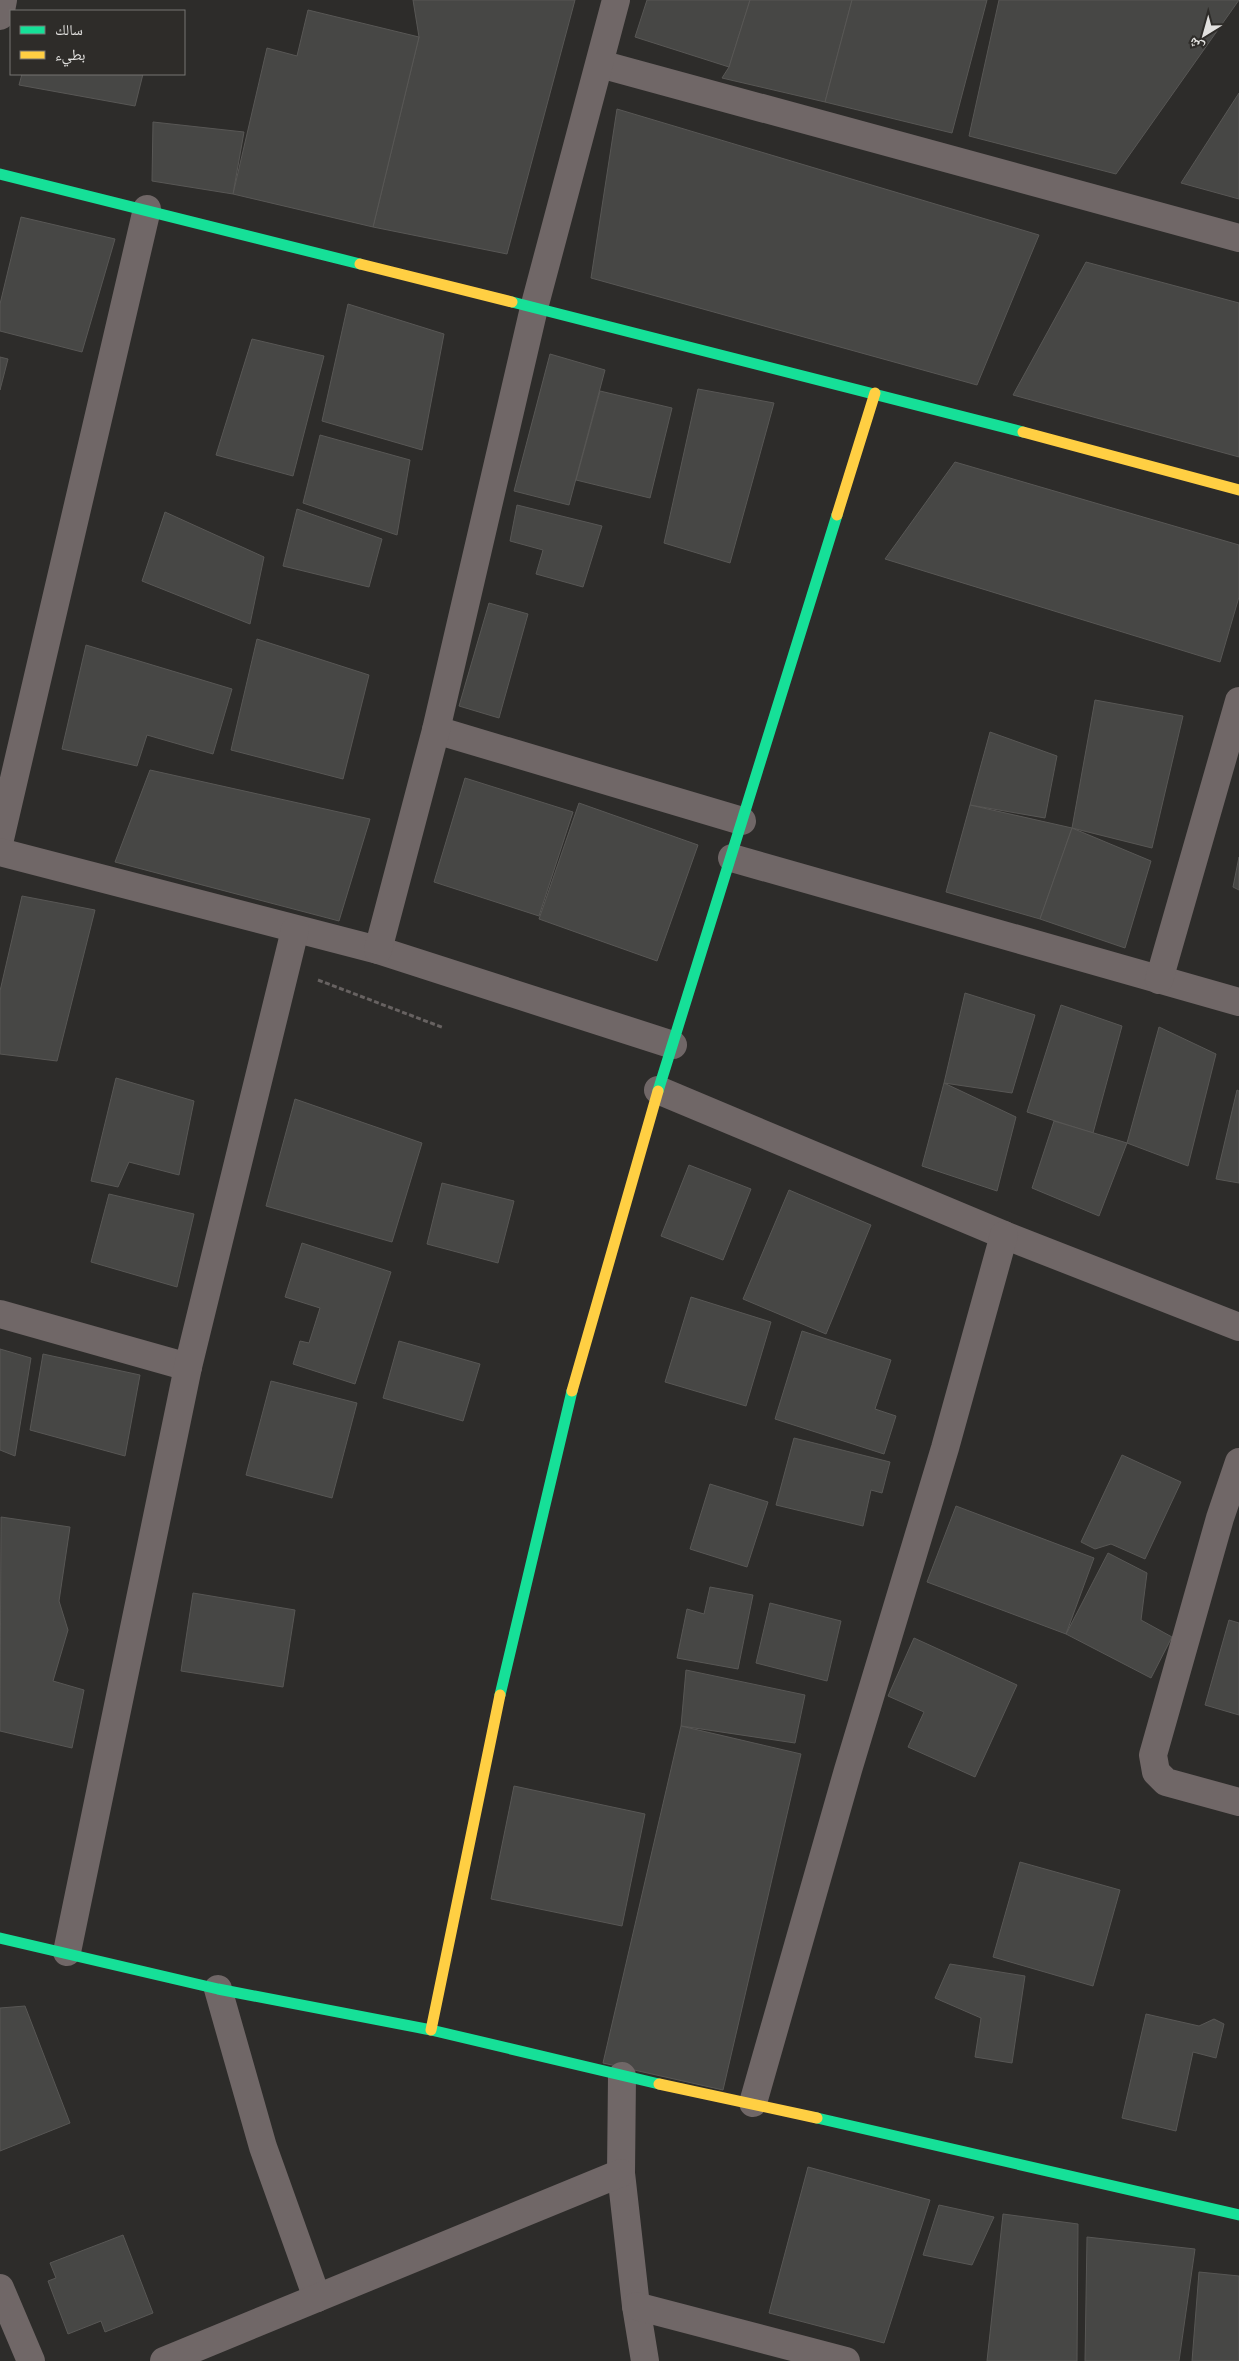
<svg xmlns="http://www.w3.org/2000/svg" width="1239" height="2361" font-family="Montserrat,'Noto Naskh Arabic',sans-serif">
	<rect width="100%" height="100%" fill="#2d2c2a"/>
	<g fill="#474745" stroke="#585755">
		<path d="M413,0H575L507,254L373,227L419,37Z"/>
		<path d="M647,0H750L729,67L635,37Z"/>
		<path d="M750,0H852L825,102L722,78L729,67Z"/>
		<path d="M852,0H987L952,133L825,102Z"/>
		<path d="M999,0H1239L1116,174L969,136Z"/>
		<path d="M308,10L419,37L373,227L233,194L267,48L297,56Z"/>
		<path d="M22,74H143L135,106L19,85Z"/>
		<path d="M1239,93V199L1181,183Z"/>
		<path d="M617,109L1039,235L977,385L591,278Z"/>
		<path d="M153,122L244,132L233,194L152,181Z"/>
		<path d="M21,217L115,239L82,352L0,331V304Z"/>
		<path d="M1086,262L1239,303V457L1013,395Z"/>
		<path d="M348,304L444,334L422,450L322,421Z"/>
		<path d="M252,339L324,356L293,476L216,455Z"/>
		<path d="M550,354L605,370L569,505L514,491Z"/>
		<path d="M0,357L8,359L0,390Z"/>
		<path d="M698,389L774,403L730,563L664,543Z"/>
		<path d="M600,391L672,408L650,498L576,480Z"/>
		<path d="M320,435L410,460L397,535L303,503Z"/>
		<path d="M955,462L1239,545V597L1220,662L885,559Z"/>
		<path d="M517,505L602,526L583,587L536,574L543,550L510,541Z"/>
		<path d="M297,509L382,539L369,587L283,566Z"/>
		<path d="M165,512L264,557L250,624L142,581Z"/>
		<path d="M489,603L528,614L499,718L459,706Z"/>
		<path d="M257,639L369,675L343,779L231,750Z"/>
		<path d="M86,645L232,689L213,754L147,735L137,766L62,749Z"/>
		<path d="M1095,700L1183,716L1152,848L1072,828Z"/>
		<path d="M990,732L1057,756L1045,818L970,805Z"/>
		<path d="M150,770L370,819L339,921L115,862Z"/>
		<path d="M465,778L573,812L539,916L434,882Z"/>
		<path d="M579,803L698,845L657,961L539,919Z"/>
		<path d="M970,805L1072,828L1040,919L946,892Z"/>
		<path d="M1072,828L1151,861L1125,948L1040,919Z"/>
		<path d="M1239,857V890L1233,887Z"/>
		<path d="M22,896L95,910L57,1061L0,1054V991Z"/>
		<path d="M965,993L1035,1015L1012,1093L944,1083Z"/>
		<path d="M1061,1005L1122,1026L1093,1133L1027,1112Z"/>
		<path d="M1159,1027L1216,1054L1188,1166L1127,1143Z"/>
		<path d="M116,1078L194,1101L179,1175L129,1162L118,1187L91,1181Z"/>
		<path d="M944,1083L1016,1117L997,1191L922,1166Z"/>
		<path d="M1237,1090L1239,1091V1183L1216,1179Z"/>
		<path d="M295,1099L422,1143L392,1242L266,1206Z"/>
		<path d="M1054,1121L1127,1143L1099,1216L1032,1188Z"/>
		<path d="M689,1165L751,1189L723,1260L661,1236Z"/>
		<path d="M442,1183L514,1201L498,1263L427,1244Z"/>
		<path d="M789,1190L871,1225L826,1334L743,1299Z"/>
		<path d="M109,1194L194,1214L177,1287L91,1262Z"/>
		<path d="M302,1243L391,1272L355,1384L293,1364L300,1341L309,1343L320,1308L285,1297Z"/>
		<path d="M691,1297L771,1322L746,1406L665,1382Z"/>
		<path d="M802,1331L891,1360L875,1409L896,1416L884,1454L775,1419Z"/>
		<path d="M399,1341L480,1364L463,1421L383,1398Z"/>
		<path d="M0,1349L31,1358L15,1456L0,1450Z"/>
		<path d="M43,1354L140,1375L125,1456L30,1430Z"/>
		<path d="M271,1381L357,1403L332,1498L246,1475Z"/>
		<path d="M794,1438L890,1462L882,1493L871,1490L863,1526L776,1505Z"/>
		<path d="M1122,1455L1181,1482L1145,1559L1111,1544L1095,1549L1081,1542Z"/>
		<path d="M710,1484L768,1502L747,1567L690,1549Z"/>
		<path d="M956,1506L1094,1558L1066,1634L927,1582Z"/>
		<path d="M1,1517L70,1527L59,1601L68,1630L53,1681L84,1690L72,1748L0,1731Z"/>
		<path d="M1108,1553L1147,1573L1141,1620L1172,1637L1151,1678L1066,1634Z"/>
		<path d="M710,1587L753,1595L738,1669L677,1658L687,1609L704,1614Z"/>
		<path d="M193,1593L295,1610L283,1687L181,1671Z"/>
		<path d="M770,1603L841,1621L827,1681L756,1663Z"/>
		<path d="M1229,1620L1239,1623V1715L1205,1705Z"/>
		<path d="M914,1638L1017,1685L975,1777L908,1747L924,1712L888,1696Z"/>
		<path d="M686,1670L805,1695L795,1743L681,1726Z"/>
		<path d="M681,1726L801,1754L723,2090L603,2063Z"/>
		<path d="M514,1786L645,1814L622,1926L491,1899Z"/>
		<path d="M1020,1862L1120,1890L1093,1986L993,1957Z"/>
		<path d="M950,1964L1025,1976L1012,2063L975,2057L981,2018L935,1998Z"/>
		<path d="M25,2006L70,2123L0,2151V2008Z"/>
		<path d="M1146,2014L1199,2026L1214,2019L1224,2024L1216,2058L1193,2052L1176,2131L1122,2118Z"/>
		<path d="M808,2167L930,2200L884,2343L769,2313Z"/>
		<path d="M939,2205L994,2217L972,2265L923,2255Z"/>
		<path d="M1003,2214L1078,2224L1077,2361H987Z"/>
		<path d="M123,2235L153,2313L105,2332L101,2321L68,2334L48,2281L56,2278L50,2263Z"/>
		<path d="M1087,2237L1195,2249L1179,2361H1085Z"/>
		<path d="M1199,2272L1239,2276V2361H1192Z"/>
	</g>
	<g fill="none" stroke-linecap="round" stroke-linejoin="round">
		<path stroke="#676261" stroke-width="3" stroke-dasharray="5 2.5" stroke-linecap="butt" d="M318,980L444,1028"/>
		<g stroke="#706767" stroke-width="28">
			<path d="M0,16L3,0"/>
			<path d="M600,64L1239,238"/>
			<path d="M436,730L742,821"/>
			<path d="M0,839L147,209"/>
			<path d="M0,852L378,950L673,1045"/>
			<path d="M732,858L1239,1002"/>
			<path d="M378,950L436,730L534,308L616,0"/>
			<path d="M1159,980L1239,701"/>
			<path d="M658,1090L1004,1235L1239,1327"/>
			<path d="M0,1314L188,1367"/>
			<path d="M1239,1462L1220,1518L1153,1755L1156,1772L1166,1782L1239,1802"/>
			<path d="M67,1952L188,1367L295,930"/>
			<path d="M218,1989L263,2147L317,2298"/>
			<path d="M622,2076L621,2173L636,2306L645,2361"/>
			<path d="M753,2103L848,1770L945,1448L1004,1235"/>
			<path d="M0,2288L31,2361"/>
			<path d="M636,2306L846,2361"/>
			<path d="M164,2361L621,2173"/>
		</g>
		<g stroke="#16e098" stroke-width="11">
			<path d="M0,174L360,264"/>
			<path d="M512,302L1023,432"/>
			<path d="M658,1091L837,515"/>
			<path d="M500,1695L572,1391"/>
			<path d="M0,1938L218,1989L431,2030L659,2084"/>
			<path d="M817,2118L1239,2215"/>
		</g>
		<g stroke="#ffcf43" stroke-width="11">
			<path d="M360,264L512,302"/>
			<path d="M1023,432L1239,490"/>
			<path d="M837,515L875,393"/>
			<path d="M572,1391L658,1091"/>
			<path d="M431,2030L500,1695"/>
			<path d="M659,2084L817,2118"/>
		</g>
	</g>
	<rect x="10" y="10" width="175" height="65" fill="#2e2c29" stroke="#767472"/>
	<rect x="20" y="26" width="25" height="8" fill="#16e098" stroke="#767472"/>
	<text x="55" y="35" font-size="15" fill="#e2e1df">سالك</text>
	<rect x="20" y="51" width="25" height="8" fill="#ffcf43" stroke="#767472"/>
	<text x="55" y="60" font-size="15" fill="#e2e1df">بطيء</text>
	<g transform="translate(1204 35) rotate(217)" stroke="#2e2c29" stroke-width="4" paint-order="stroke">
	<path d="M0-4L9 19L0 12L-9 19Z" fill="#e2e1df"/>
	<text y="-8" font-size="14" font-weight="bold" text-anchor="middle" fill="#e2e1df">ش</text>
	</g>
</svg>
